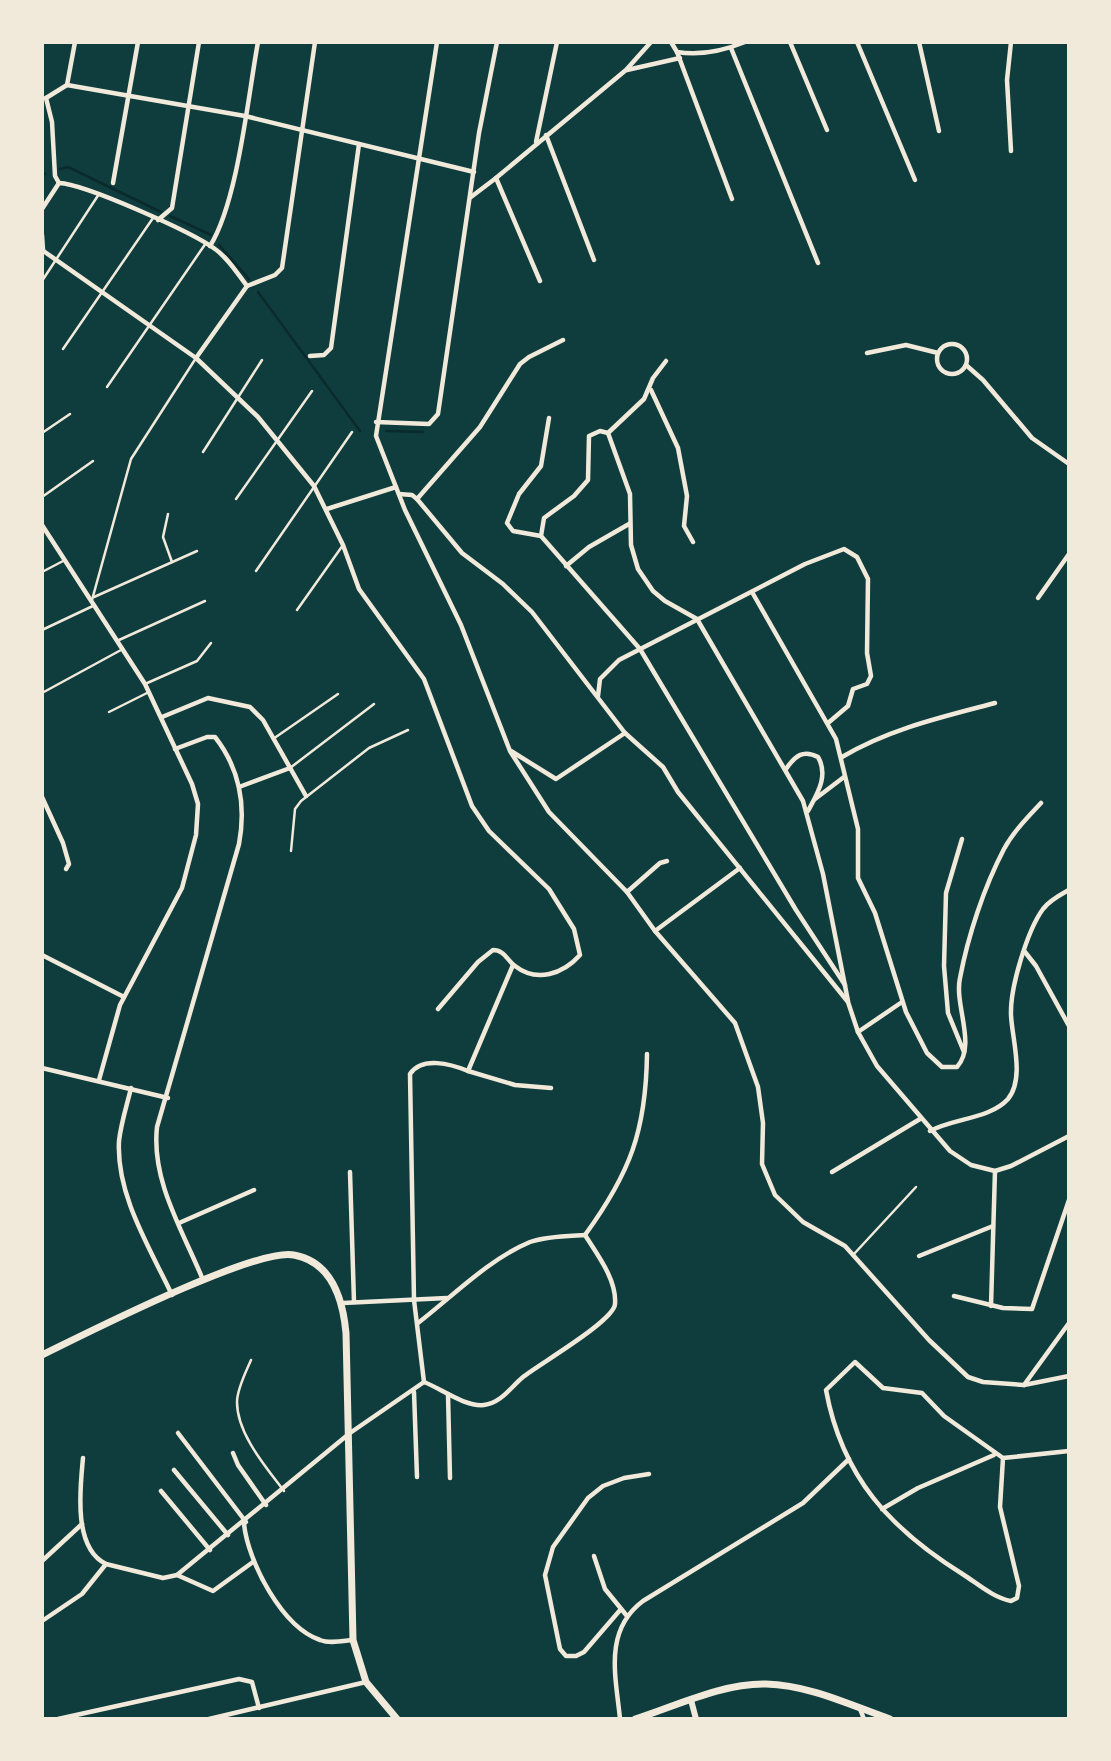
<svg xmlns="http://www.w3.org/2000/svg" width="1111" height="1761" font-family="'Asap Condensed',sans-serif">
	<rect width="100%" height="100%" fill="#0f3d3e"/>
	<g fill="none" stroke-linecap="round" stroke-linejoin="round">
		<g stroke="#0a2a2b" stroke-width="2.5">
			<path d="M60,169L68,167L161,212"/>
			<path d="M42,175L45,174"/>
			<path d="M170,216L211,235"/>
			<path d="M219,245L249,279"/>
			<path d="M258,292L360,431"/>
			<path d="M386,431L423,432"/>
		</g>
		<g stroke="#f1e9da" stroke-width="2.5">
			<path d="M42,281L99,194"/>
			<path d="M63,349L153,218"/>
			<path d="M107,387L206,243"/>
			<path d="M42,433L70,414"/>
			<path d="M203,452L262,360"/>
			<path d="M42,497L93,461"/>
			<path d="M236,499L312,391"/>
			<path d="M168,514L163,537L172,562"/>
			<path d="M256,571L352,432"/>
			<path d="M42,572L65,560"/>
			<path d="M94,597L197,551"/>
			<path d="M92,600L131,459L196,358"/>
			<path d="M297,610L343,545"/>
			<path d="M42,630L95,605"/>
			<path d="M119,640L205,601"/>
			<path d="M145,684L197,661L211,643"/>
			<path d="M42,693L121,650"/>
			<path d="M109,712L149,692"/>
			<path d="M273,739L338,694"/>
			<path d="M290,768L374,704"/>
			<path d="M291,851L295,809L301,801L369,748L408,730"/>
			<path d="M854,1254L916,1187"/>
			<path d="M251,1360C246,1372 237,1389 237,1402C237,1434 266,1467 284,1491"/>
		</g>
		<g stroke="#f1e9da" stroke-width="4.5">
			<path d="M437,42L376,436L405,510L461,625L510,751L549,812L627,892L655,931L735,1023L758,1087L763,1123L762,1164L775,1195L803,1222L845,1246L929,1340L968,1377L983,1382L1024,1385L1069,1376"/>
			<path d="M671,42L677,52C701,56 723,51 745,42"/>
			<path d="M790,42L827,130"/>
			<path d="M857,42L915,180"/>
			<path d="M919,42L939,131"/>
			<path d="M731,48L818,263"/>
			<path d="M677,52L732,199"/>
			<path d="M627,70L680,58"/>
			<path d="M67,85L245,116L474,172"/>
			<path d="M46,98L52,122L55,176L59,183"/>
			<path d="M46,98L67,85L75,42"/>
			<path d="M546,135L594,260"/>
			<path d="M536,142L557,42"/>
			<path d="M1011,151L1007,80L1011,42"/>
			<path d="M496,178L626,70L651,42"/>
			<path d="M59,183C85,184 192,232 215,249C228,258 237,273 247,286"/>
			<path d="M113,183L138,42"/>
			<path d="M471,197L496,178L540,281"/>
			<path d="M42,209L59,183"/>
			<path d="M158,220L172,208L199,42"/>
			<path d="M42,235L43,250"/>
			<path d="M210,246C238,201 248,96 258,42"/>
			<path d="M42,250L196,358L258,417L314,486L343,545L359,589L424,679L472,806L489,831L549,889L574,929L580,955C563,974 537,983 515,966C507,960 504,950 493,950L478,962L438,1009"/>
			<path d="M247,286L275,275L282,268L315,42"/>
			<circle cx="952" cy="359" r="15"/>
			<path d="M867,353L906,345L938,353"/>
			<path d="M310,356L324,355L331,348L359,144"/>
			<path d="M196,358L247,286"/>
			<path d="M966,365L983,380L1032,438L1069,464"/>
			<path d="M651,390L678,448L687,496L684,526L693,542"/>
			<path d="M376,422L429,424L438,414L479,133L497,42"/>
			<path d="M608,433L600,431L589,436L588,480L574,496L544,518L541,536L640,649L796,910L845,985"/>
			<path d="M608,433L630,494L631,545L638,569L653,591L665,601L697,619L803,801L823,874L848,1001"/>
			<path d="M608,433L644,399L653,378L666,361"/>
			<path d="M399,494L412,495L417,499L462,553L503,584L532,612L625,733L663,767L678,792L848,1002L858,1032L877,1066L950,1151L971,1165L995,1171L1011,1166L1069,1136"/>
			<path d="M417,499L480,427L520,364L529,357L563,340"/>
			<path d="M327,509L396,487"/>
			<path d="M42,525L145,684L192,784L198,804L196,835L182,888L120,1005L99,1080"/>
			<path d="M541,536L513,531L507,523L519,494L541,466L549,418"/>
			<path d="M566,566L589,547L629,524"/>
			<path d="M752,592L836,739L858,829V878L875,913L906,1012L927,1053L942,1067H957C977,1045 954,1005 960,978C968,936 984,887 1004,849C1013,832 1028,817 1041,803"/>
			<path d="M1038,598L1069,554"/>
			<path d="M598,696L600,679L619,660L805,564L844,549L857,557L868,579L867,653L871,676L867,684L853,689L848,706L828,723"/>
			<path d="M162,717L208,698L250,707L263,720L306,796"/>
			<path d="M175,749L207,737H215C240,769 246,806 239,844L157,1127C151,1181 183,1231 203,1280"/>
			<path d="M511,751L556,779L625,733"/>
			<path d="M842,757C889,729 942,717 995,703"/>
			<path d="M786,769C795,756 803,749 818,757C829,776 817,794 808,811"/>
			<path d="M239,787L290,768"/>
			<path d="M42,797L63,843L69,864L66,869"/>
			<path d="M815,799L844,777"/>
			<path d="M962,839L946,893L944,966L948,1013L964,1052"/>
			<path d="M627,892L660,863L667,861"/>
			<path d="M655,931L740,868"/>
			<path d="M1025,952L1036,966L1069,1026"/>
			<path d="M42,955L124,997"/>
			<path d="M858,1032L902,1002"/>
			<path d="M42,1068L168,1098"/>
			<path d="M468,1071L515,1085L551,1088"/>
			<path d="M131,1088C127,1105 121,1123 119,1141C116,1195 150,1248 172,1295"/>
			<path d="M930,1131C954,1118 990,1119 1008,1099C1025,1078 1012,1039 1011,1015C1010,988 1027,931 1043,909C1050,900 1060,895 1069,890"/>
			<path d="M350,1172L354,1302"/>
			<path d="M832,1172L920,1119"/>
			<path d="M179,1223L254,1190"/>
			<path d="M585,1235C630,1173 646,1131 647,1054"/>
			<path d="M919,1256L993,1226"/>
			<path d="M954,1296L1003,1308L1032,1309L1069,1200"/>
			<path d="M343,1303L447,1298"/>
			<path d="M991,1306L995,1171"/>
			<path d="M418,1323C453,1296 489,1259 530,1242C547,1236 568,1236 585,1235C597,1254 617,1280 615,1304C614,1321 539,1364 523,1377C511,1387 501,1403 484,1405C465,1407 442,1389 424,1382"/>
			<path d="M424,1382L414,1300L410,1074C422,1056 451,1064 468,1071L513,965"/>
			<path d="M1024,1385L1069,1323"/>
			<path d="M414,1392L417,1477"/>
			<path d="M448,1394L450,1478"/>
			<path d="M178,1433L246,1522"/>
			<path d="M233,1453L238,1465L266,1505"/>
			<path d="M83,1458C80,1489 73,1548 106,1564"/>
			<path d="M1003,1458L1000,1507L1019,1586L1017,1598L1011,1601C994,1598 978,1584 964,1575C890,1529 842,1477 826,1390L855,1362L883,1388L922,1393L944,1416L1003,1458L1069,1451"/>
			<path d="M174,1470L228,1535"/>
			<path d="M161,1491L210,1550"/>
			<path d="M882,1509L918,1488L994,1455"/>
			<path d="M244,1524C248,1562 282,1627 320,1640C330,1644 342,1641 353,1640"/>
			<path d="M594,1556L605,1589L627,1616"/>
			<path d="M42,1561L82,1524"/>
			<path d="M177,1575L213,1591L253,1562"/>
			<path d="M621,1609L584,1652L576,1656H566L560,1649L545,1575L553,1547L588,1498L603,1486L624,1478L649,1474"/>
			<path d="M42,1621L82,1594L106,1564L163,1578L177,1575L350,1433L424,1382"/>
			<path d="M860,1709L864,1719"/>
			<path d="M58,1719L239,1679L252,1682L259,1708"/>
			<path d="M209,1719L366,1682"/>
			<path d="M620,1719C616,1677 603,1631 643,1601L803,1503L849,1459"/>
		</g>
		<path stroke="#f1e9da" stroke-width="6" d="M691,1700L696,1719"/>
		<g stroke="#f1e9da" stroke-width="7">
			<path d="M42,1355C85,1334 256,1247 294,1255C332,1262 343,1300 346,1333L353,1640L366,1682L397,1719"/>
			<path d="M635,1719C676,1706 722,1683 766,1684C809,1685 850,1705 890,1719"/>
		</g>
	</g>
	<rect width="1111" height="1761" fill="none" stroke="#f1e9da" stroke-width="88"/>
</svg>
